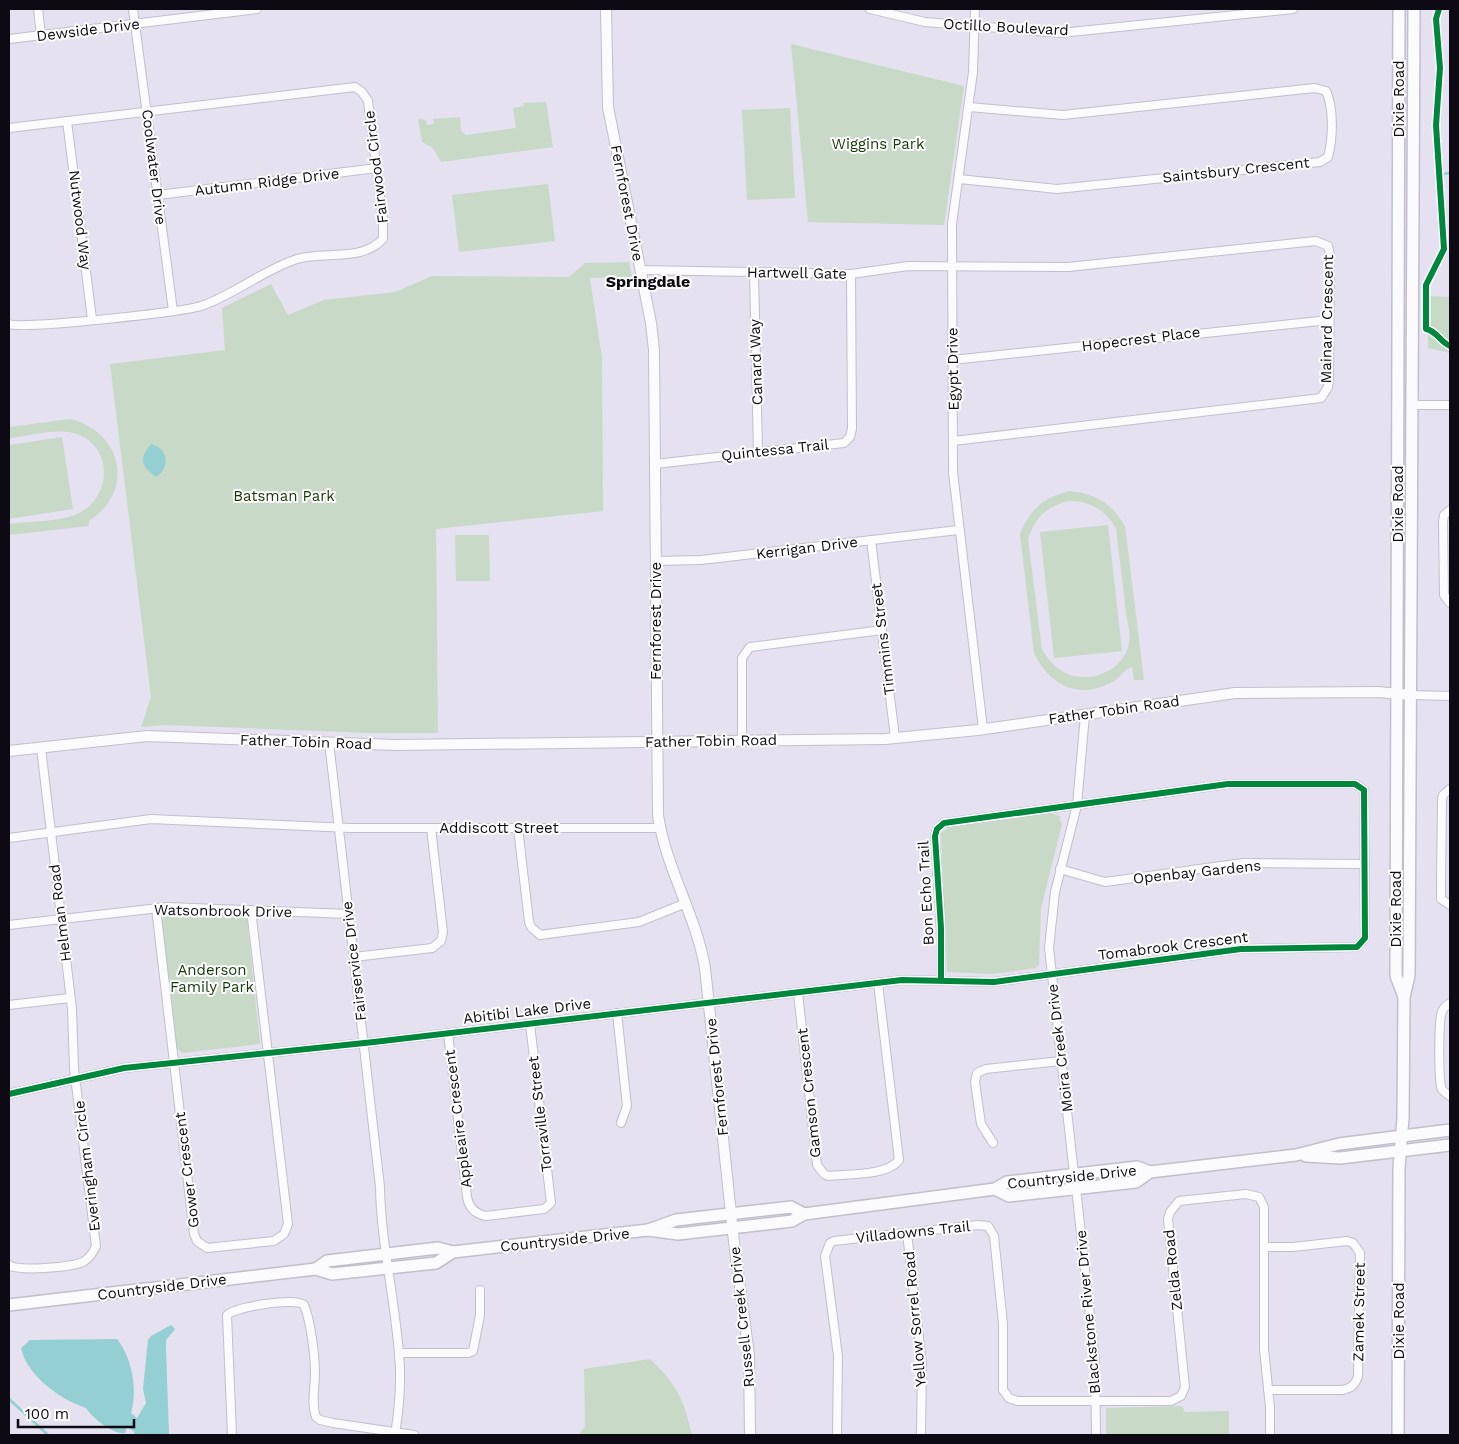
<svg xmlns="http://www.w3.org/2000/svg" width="1459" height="1444" font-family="'Work Sans',sans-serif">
	<rect width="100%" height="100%" fill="#e5e1f0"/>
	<g fill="#c8d9c8" fill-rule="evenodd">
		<path d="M791,44L964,86L944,225L808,222Z"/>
		<path d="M546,102L553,147L441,162L433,148L422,142L418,119L426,120L427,125L434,124L433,119L460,117L461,131L466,135L516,128L513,108L524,106L523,103Z"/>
		<path d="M790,108L795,198L747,200L742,110Z"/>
		<path d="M548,184L555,241L459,252L452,195Z"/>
		<path d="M629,262L632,277L590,278L602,358L603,511L436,529L438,733H369L165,725L141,727L151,697L110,364L225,350L222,308L271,284L288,315L324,300L395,292L432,276L569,277L585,263Z"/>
		<path d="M1428,296L1450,297V353L1428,348Z"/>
		<path d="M70,419C122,432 136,490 89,521V526L9,535V524C28,521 60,522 77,514C111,499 115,448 77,434C57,427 30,436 9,438V427Z"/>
		<path d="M62,437L73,509L9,519V445Z"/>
		<path d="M1070,491C1097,494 1111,503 1125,526L1144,680H1134L1132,667C1125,668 1121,677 1114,681C1080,701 1050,686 1034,653L1020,534C1030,509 1044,497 1070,491ZM1068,501C1090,501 1104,509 1116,528C1119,556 1123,584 1126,612C1127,622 1131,634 1129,643C1126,664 1103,678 1084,677C1064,677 1051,665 1042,649L1028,539C1035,518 1046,507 1068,501Z"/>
		<path d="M1108,525L1122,651L1054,658L1040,532Z"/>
		<path d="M455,535H489L490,581H456Z"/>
		<path d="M1052,813L1062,817L1059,818L1062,824L1041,908L1039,965L1036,968L992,974L947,972L941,833L950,827Z"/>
		<path d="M171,912L240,915L247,919L260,1044L183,1053L177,1049L162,921L165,914Z"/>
		<path d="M650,1359C678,1386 683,1398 692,1435H579L585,1426L584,1369Z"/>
		<path d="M1182,1406L1185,1412L1229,1411V1435H1106V1408Z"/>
	</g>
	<g fill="#94cfd4">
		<path d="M151,444C168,448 171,467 156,477C140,465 139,459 151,444Z"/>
		<path d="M171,1325L175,1329L166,1340V1349L169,1435H133L135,1432L127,1427L125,1433C114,1435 92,1418 87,1409C83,1406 80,1406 76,1404C55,1396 25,1371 21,1348L30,1340L117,1339C132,1357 138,1391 131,1413L137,1418L146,1403L143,1389L148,1340L151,1336Z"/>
	</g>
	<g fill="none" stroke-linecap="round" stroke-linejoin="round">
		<g stroke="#94cfd4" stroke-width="2.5">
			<path d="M1443,174L1450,173"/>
			<path d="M9,1399L48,1435"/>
		</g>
		<defs>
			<g id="minor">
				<path d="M38,9L41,35"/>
				<path d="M133,9L173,311"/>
				<path d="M870,9L925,22L1061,33L1293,9"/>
				<path d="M975,9L973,72L952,224L953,472L983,729"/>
				<path d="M9,39L257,9"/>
				<path d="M67,121L92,319"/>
				<path d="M9,128L355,87L362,92L368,101L383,219V239C361,262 325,251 297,259C263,270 234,295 201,306C182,312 19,330 9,324"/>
				<path d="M959,179L1057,189L1320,162L1328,157C1333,138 1334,108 1326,91L1315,88L1063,115L969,107"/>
				<path d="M158,195L377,168"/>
				<path d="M640,270L851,274L908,266L1068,267L1316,241L1328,246L1330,255L1329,378L1328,387L1321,398L953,441"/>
				<path d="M754,272L758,452"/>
				<path d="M952,360L1329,320"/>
				<path d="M1413,405H1450"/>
				<path d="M655,464L844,443L850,437L852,429L851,274"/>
				<path d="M1450,510L1444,515L1443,522L1444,595L1450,603"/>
				<path d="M871,540L895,738"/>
				<path d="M656,561L701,560L958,530"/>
				<path d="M1411,695L1450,696"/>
				<path d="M742,740V658L750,647L882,630"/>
				<path d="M329,742L380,1187C381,1244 395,1298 399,1355C402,1382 399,1409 395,1435"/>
				<path d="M1450,789L1443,795L1442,799L1441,887V899L1450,905"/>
				<path d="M518,828L529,922L531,927L540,935L639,922L686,903"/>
				<path d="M9,838L151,819L350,828H660"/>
				<path d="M1060,869L1105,882L1243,863L1365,864"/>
				<path d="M156,908L194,1234L197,1241L207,1248L274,1241L284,1234L288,1224L251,910"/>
				<path d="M9,925L168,907L348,914"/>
				<path d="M354,957L432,948L441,941L443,932L431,828"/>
				<path d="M798,993L817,1165L824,1174L828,1176C848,1174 887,1176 899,1160L878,983"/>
				<path d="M1450,1003C1445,1006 1442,1009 1441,1015C1439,1027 1438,1079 1442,1090L1450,1096"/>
				<path d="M9,1005L70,998"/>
				<path d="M617,1013L627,1106L621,1123"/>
				<path d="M448,1033L467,1197C469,1208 475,1214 486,1216L544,1209L551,1203L530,1024"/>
				<path d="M9,1094L124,1068L374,1042L902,980L994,982L1241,949L1357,947L1365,938L1364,790L1355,784H1228L944,823L937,829L935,836L941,928V981"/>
				<path d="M993,1143L981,1124L975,1082L977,1073L986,1069L1061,1061"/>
				<path d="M1074,1174L1049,948L1055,892L1077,805L1085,715"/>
				<path d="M1076,1188L1095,1361L1096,1435"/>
				<path d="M907,1233L922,1364L921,1435"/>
				<path d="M1264,1247H1293L1347,1241L1353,1243L1360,1253L1358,1377C1354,1386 1351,1388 1342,1390H1268"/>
				<path d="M9,1265C18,1272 72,1267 83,1262C90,1258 93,1253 96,1246L74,1068L72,1009L41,748"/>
				<path d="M399,1353H468L473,1351L480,1315V1290"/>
				<path d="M232,1435L227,1315C235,1307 295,1297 304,1305C311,1322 315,1356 315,1374C315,1388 311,1403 316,1417L320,1420L333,1423L414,1435"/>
				<path d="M837,1435L838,1356L825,1256L830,1243L834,1241L978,1225L988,1226L994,1236L1003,1324V1390L1009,1398L1017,1401H1171L1181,1396L1185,1387L1168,1219L1170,1212L1179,1201L1246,1194L1259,1197L1264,1207V1349L1270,1407V1435"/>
			</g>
			<g id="tertiary">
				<path d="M606,9L608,107L651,323L654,350L658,815C666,869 696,915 705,968L734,1242L749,1355L750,1435"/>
				<path d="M9,751L147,736L396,745L885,739L978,730L1235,693L1378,692L1411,695"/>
			</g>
			<g id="secondary">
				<path d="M1399,9L1396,976L1404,997"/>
				<path d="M1306,1156L1340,1158L1450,1145"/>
				<path d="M995,1189L1009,1196L1136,1182L1150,1172"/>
				<path d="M648,1230L678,1234L792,1221L804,1214L995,1189L1007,1182L1137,1167L1150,1172L1296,1155L1339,1144L1450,1130"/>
				<path d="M316,1269L327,1261L438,1248L453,1252L648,1230L676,1220L791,1207L804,1214"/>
				<path d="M9,1305L316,1269L332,1274L436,1263L453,1252"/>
				<path d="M1398,1435L1399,1168L1403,1118L1404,997L1409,976L1414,9"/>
			</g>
		</defs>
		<use href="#minor" stroke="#c2bfcb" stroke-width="10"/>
		<use href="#tertiary" stroke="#c2bfcb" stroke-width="12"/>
		<use href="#secondary" stroke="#c2bfcb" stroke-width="14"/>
		<use href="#minor" stroke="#fbfafd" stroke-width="8"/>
		<use href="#tertiary" stroke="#fbfafd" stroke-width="10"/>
		<use href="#secondary" stroke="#fbfafd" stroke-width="11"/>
		<defs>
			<g id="cycleway">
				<path d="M1439,9L1436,19L1440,68L1436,125L1444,249L1426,285V329C1437,331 1440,342 1450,346"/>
				<path d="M9,1094L124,1068L374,1042L902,980L994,982L1241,949L1357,947L1365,938L1364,790L1355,784H1228L944,823L937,829L935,836L941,928V981"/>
			</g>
		</defs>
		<use href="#cycleway" stroke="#fff" stroke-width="9"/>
		<use href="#cycleway" stroke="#00873e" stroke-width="6"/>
	</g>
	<g text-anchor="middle" stroke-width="4" stroke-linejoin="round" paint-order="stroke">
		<g font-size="15" fill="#0d0a13" stroke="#fff">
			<text transform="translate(1006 27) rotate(3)" y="5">Octillo Boulevard</text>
			<text transform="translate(88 30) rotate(-7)" y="5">Dewside Drive</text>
			<text transform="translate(1399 99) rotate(-90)" y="5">Dixie Road</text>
			<text transform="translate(154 167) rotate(83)" y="5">Coolwater Drive</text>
			<text transform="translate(376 167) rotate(-97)" y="5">Fairwood Circle</text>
			<text transform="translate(1236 170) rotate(-6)" y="5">Saintsbury Crescent</text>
			<text transform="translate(267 182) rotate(-7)" y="5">Autumn Ridge Drive</text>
			<text transform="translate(627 203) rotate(79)" y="5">Fernforest Drive</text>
			<text transform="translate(80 220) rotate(83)" y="5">Nutwood Way</text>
			<text transform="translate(797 273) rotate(1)" y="5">Hartwell Gate</text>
			<text transform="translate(1327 319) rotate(-89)" y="5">Mainard Crescent</text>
			<text transform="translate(1141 339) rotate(-7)" y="5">Hopecrest Place</text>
			<text transform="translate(756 362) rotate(-92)" y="5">Canard Way</text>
			<text transform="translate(953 369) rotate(-91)" y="5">Egypt Drive</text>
			<text transform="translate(775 450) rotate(-6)" y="5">Quintessa Trail</text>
			<text transform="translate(1398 504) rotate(-90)" y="5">Dixie Road</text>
			<text transform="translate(807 548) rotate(-7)" y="5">Kerrigan Drive</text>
			<text transform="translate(656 621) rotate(-90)" y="5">Fernforest Drive</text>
			<text transform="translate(883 639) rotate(-97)" y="5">Timmins Street</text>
			<text transform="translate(1114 710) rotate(-8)" y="5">Father Tobin Road</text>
			<text transform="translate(711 741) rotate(-1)" y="5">Father Tobin Road</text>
			<text transform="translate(306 742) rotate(2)" y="5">Father Tobin Road</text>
			<text x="499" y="833">Addiscott Street</text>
			<text transform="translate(1197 872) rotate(-6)" y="5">Openbay Gardens</text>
			<text transform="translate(926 893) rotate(-93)" y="5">Bon Echo Trail</text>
			<text transform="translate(1396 909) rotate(-90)" y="5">Dixie Road</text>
			<text transform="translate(223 911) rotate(1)" y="5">Watsonbrook Drive</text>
			<text transform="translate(60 913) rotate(-97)" y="5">Helman Road</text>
			<text transform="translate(1173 946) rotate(-7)" y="5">Tomabrook Crescent</text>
			<text transform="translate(354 961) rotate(-97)" y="5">Fairservice Drive</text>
			<text transform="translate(527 1011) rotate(-7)" y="5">Abitibi Lake Drive</text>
			<text transform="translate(1060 1048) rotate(-97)" y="5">Moira Creek Drive</text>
			<text transform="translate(717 1077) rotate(-96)" y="5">Fernforest Drive</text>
			<text transform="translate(809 1093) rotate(-96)" y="5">Gamson Crescent</text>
			<text transform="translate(540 1114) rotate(-97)" y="5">Torraville Street</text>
			<text transform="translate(458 1119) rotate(-97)" y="5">Appleaire Crescent</text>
			<text transform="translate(87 1166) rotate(-97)" y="5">Everingham Circle</text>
			<text transform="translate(187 1170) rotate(-97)" y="5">Gower Crescent</text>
			<text transform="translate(1072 1177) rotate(-6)" y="5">Countryside Drive</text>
			<text transform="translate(913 1232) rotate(-6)" y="5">Villadowns Trail</text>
			<text transform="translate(565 1240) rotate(-6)" y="5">Countryside Drive</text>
			<text transform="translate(1173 1270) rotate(-96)" y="5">Zelda Road</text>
			<text transform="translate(162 1287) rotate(-7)" y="5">Countryside Drive</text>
			<text transform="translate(1088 1312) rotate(-95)" y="5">Blackstone River Drive</text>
			<text transform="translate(1359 1312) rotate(-89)" y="5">Zamek Street</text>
			<text transform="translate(742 1317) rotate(-96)" y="5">Russell Creek Drive</text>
			<text transform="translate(915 1319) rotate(-95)" y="5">Yellow Sorrel Road</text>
			<text transform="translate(1399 1321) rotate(-90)" y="5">Dixie Road</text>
		</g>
		<g font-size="15" fill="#123a05" stroke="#fff">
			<text x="878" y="149">Wiggins Park</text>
			<text x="284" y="501">Batsman Park</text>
			<text x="212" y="975">Anderson<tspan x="212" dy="17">Family Park</tspan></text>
		</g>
		<g font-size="16" font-weight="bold" fill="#0d0a13" stroke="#fff">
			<text x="648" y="287">Springdale</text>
		</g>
	</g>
	<rect width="1459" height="1444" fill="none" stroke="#0d0a13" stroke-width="20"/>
	<path d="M18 1419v8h116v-8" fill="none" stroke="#0d0a13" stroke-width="2.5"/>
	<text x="25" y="1419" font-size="15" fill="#0d0a13" stroke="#ffffff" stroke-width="4" paint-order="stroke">100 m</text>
</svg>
